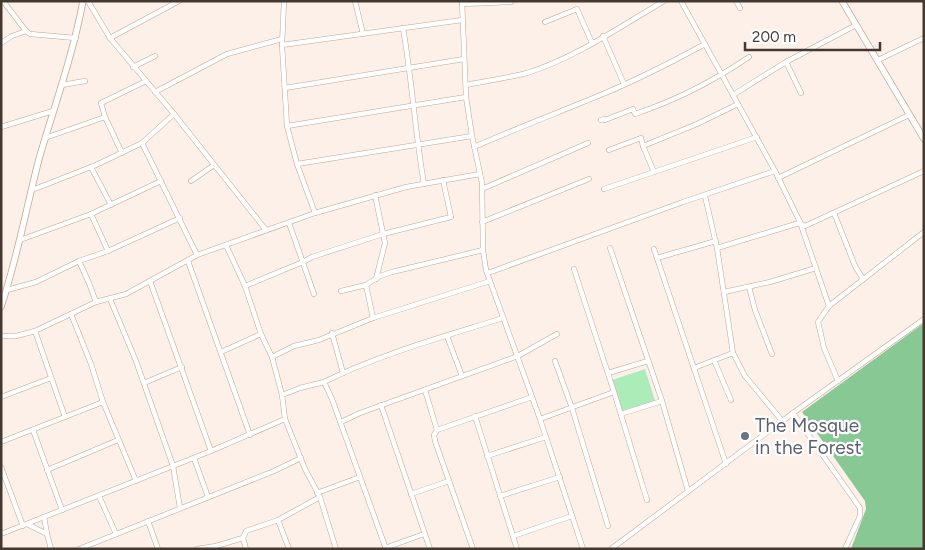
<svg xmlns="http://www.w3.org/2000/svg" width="925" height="550" font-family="Figtree,sans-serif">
	<rect width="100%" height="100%" fill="#fcf0e8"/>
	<path fill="#acecb9" d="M645,369L655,401L622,412L612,380Z"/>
	<path fill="#88c895" d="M924,323V549H851L866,509L865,501L802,412Z"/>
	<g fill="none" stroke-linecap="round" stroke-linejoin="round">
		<defs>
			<g id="minor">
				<path d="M3,1L26,31L30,34L76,38"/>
				<path d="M88,1L110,38L174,114L266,230"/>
				<path d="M284,1L282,45L287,126L297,164L315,213"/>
				<path d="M355,1L363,34"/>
				<path d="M462,1L466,97L472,136L482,183L483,250L486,270L540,419L583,549"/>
				<path d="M681,1L775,171L800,222L829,306"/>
				<path d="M736,1L740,8"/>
				<path d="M462,4L511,2"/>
				<path d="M545,22L577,9L592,43"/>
				<path d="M403,28C412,80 415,132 424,184"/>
				<path d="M603,36L624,84"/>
				<path d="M110,38L179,1"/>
				<path d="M1,43L12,36L26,31"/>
				<path d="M282,45L462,20"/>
				<path d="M878,60L924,38"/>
				<path d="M786,62L801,93"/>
				<path d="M133,67L155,56"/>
				<path d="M62,85L85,81"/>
				<path d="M466,85C486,81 507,78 527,73C575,58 621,26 664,1"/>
				<path d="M285,88L464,59"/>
				<path d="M155,92L227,54L282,39"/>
				<path d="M733,95L786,62L856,25"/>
				<path d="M174,114L142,143L197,255"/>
				<path d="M601,120L604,119L605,120L633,109L635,114C677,100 712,82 749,57"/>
				<path d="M287,126L466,97"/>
				<path d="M1,127L53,111"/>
				<path d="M45,138L105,117"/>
				<path d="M643,146L654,172"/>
				<path d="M474,147C515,129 557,113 598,96C635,81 670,63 705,44"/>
				<path d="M609,150L641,138L643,146L697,124L738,104"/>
				<path d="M122,153L105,117L101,103L146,81"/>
				<path d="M297,164L472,136"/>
				<path d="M91,167L111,205"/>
				<path d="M778,178L909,115"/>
				<path d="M191,181L214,165"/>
				<path d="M482,189L588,143"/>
				<path d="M604,189L757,137"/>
				<path d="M32,190L96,165L142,143"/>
				<path d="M375,195L385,243L376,279"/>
				<path d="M705,196L717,248L733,353L745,376L783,422"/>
				<path d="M834,213L855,266L863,279"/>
				<path d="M91,214L108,251"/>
				<path d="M482,222L589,179"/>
				<path d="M289,223L314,294"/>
				<path d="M20,240L91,214L161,181"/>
				<path d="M226,245L245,286L261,334L272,357L282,395L285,419L305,469L320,497L336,549"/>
				<path d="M610,248L662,401L688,491"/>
				<path d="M717,248L799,223L805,226L924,171"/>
				<path d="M654,249L726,464"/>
				<path d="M657,258L716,241"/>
				<path d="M79,261L89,283L96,302"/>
				<path d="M188,261L250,435"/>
				<path d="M574,269L614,392L647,500"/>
				<path d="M488,273L683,202L775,171"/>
				<path d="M150,281L211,451"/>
				<path d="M366,285L373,318"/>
				<path d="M245,286L303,262L312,257L383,234L451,217L443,180"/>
				<path d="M749,287L755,310L772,354"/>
				<path d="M7,290L36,282L79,261L108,251L180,218"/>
				<path d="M341,291L366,285L380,276L392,272L483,250"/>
				<path d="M724,292L770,282L816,268"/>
				<path d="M110,299L136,361L173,466L180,508"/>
				<path d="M71,314L91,364L103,402L136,481"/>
				<path d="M35,331L65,417"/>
				<path d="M332,333L343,373"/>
				<path d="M1,336H16L35,331L96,302L126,294L197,255L315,213L406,187L480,174"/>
				<path d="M447,336L462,376"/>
				<path d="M221,352L261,334"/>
				<path d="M272,357L294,346L319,340L373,318L490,281"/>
				<path d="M714,360L731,400"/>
				<path d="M555,361L572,408L608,526"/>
				<path d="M694,368L733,353"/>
				<path d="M608,373L648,361"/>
				<path d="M838,381L824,348L818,322L829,306L924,232"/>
				<path d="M324,382C380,354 443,337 503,318"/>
				<path d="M144,383L182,367"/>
				<path d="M425,390L437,430L434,435L435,441L473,549"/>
				<path d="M282,395L300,388L324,382L332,399L386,549"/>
				<path d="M1,397L51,378"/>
				<path d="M381,405L430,549"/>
				<path d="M793,413L860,508V516L845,549"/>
				<path d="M621,414L662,401"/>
				<path d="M475,416L517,549"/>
				<path d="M540,419L614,392"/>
				<path d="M341,422L360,413L518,356L557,334"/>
				<path d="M33,430L62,510"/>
				<path d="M437,430L532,397"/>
				<path d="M1,442L103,402"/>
				<path d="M487,456L546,437"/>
				<path d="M194,458L208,497"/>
				<path d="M1,467L23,526"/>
				<path d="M47,470L118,440"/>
				<path d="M317,493L360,477"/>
				<path d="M411,494L449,481"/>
				<path d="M99,496L116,534"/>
				<path d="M500,496L560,477"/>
				<path d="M44,517L47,534"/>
				<path d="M278,520L289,549"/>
				<path d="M148,521L158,549"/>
				<path d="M27,524L47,534L51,549"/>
				<path d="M1,534L211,451L285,419"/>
				<path d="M513,536L572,516"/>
				<path d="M243,538L246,549"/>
				<path d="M385,548L424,534"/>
				<path d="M79,549L274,471L301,458"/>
				<path d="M197,549L216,546L243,538L246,531L278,520L320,497"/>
				<path d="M611,549L793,413L924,319"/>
			</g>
			<g id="tertiary">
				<path d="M842,1L924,139"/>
				<path d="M1,307C17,259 26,209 39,159C54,107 73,55 83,1"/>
			</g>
		</defs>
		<use href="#minor" stroke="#c2a693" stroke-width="5.5"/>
		<use href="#tertiary" stroke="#c2a693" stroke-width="7"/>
		<use href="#minor" stroke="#fff" stroke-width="4.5"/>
		<use href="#tertiary" stroke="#fff" stroke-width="5.5"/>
	</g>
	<circle fill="#6b7280" stroke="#fff" stroke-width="2" cx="745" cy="436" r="5"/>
	<g text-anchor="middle" stroke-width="4.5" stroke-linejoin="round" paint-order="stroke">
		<g font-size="19" fill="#5b616d" stroke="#fff" text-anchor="start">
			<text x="755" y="432">The Mosque<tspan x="755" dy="22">in the Forest</tspan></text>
		</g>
	</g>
	<rect width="925" height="550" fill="none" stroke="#443830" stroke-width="5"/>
	<path d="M745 42v8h135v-8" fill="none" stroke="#443830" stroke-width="2.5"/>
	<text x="752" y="42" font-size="15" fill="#443830" stroke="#ffffff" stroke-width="4" paint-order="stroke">200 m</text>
</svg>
